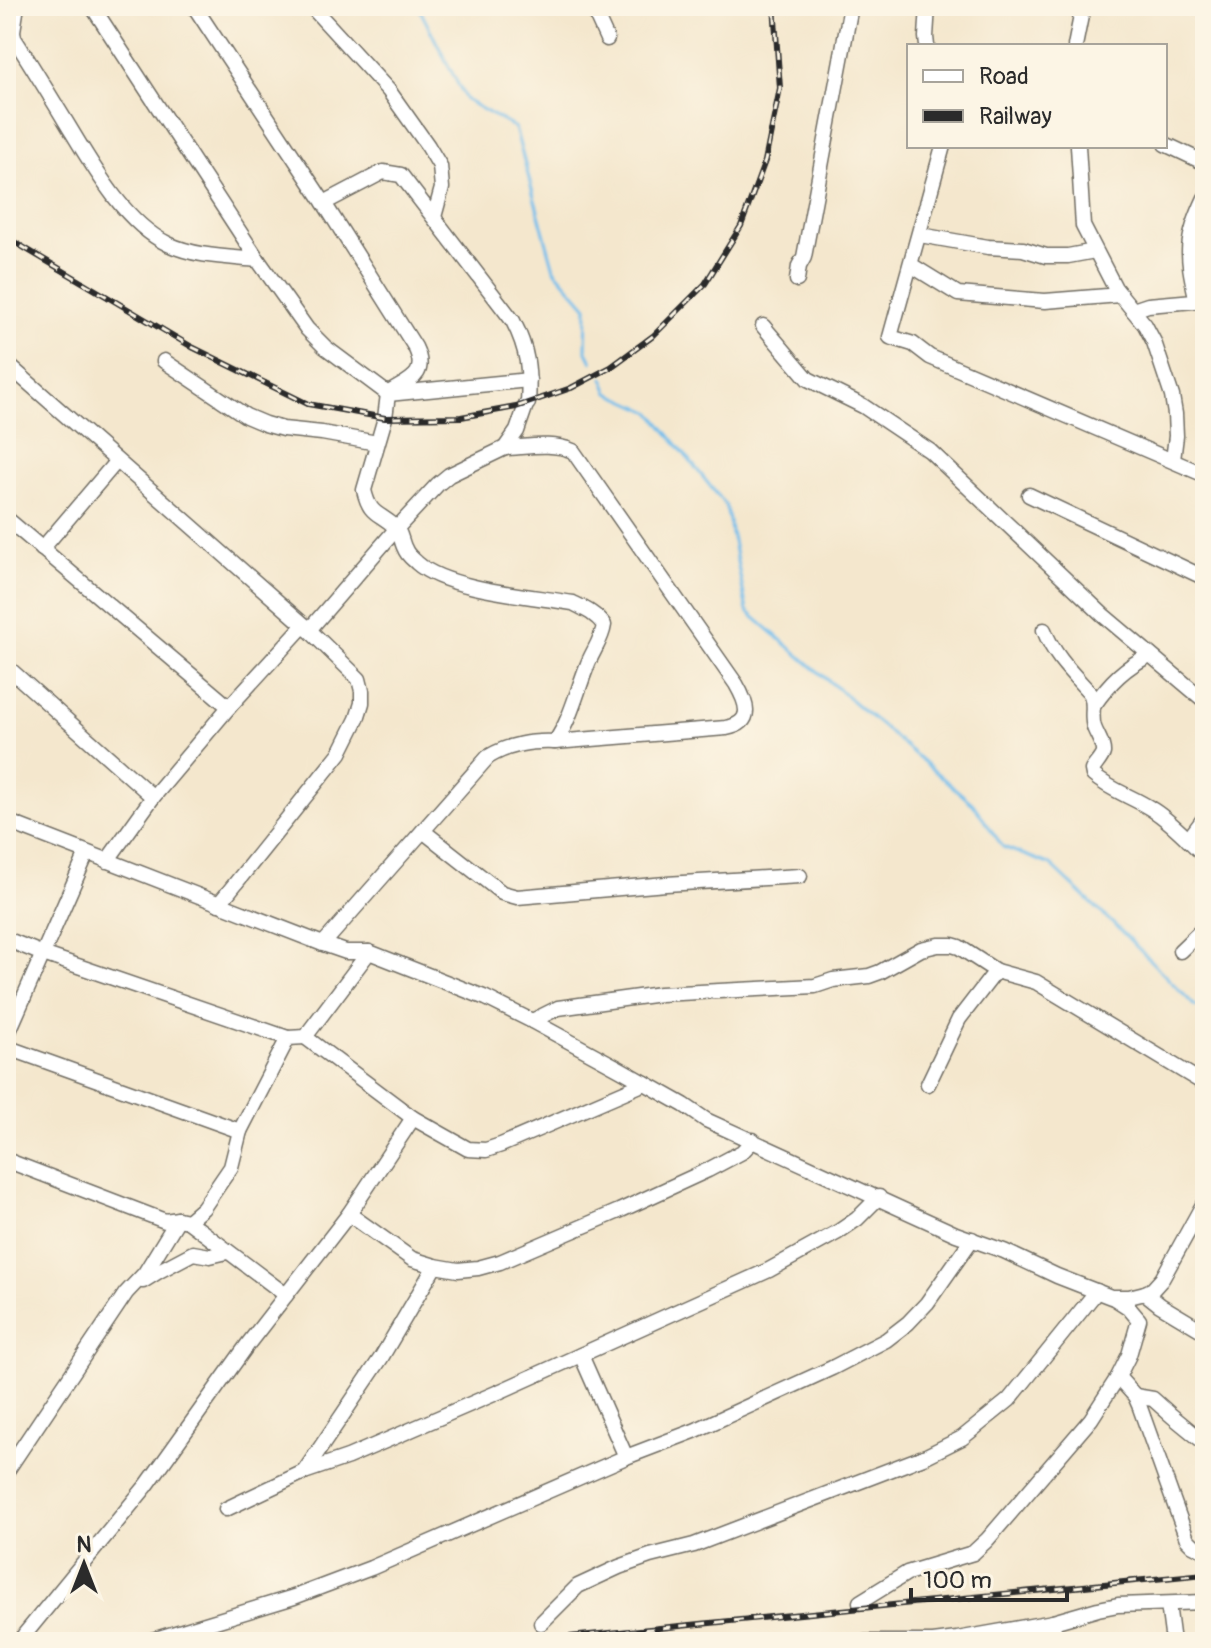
<svg xmlns="http://www.w3.org/2000/svg" width="1211" height="1648" font-family="Pangolin,sans-serif">
	<rect width="100%" height="100%" fill="#fcf5e5"/>
	<filter id="ink" filterUnits="userSpaceOnUse"><feTurbulence type="fractalNoise" baseFrequency=".0125" numOctaves="2"/><feDisplacementMap in="SourceGraphic" scale="16" xChannelSelector="R" yChannelSelector="G"/><feConvolveMatrix kernelMatrix="1 2 1 2 8 2 1 2 1" color-interpolation-filters="sRGB"/></filter>
	<filter id="wash" filterUnits="userSpaceOnUse"><feTurbulence type="fractalNoise" baseFrequency=".006" numOctaves="4" result="noise"/><feDisplacementMap in="SourceGraphic" scale="32" xChannelSelector="R" yChannelSelector="G"/><feGaussianBlur stdDeviation="1.8" result="paint"/><feColorMatrix in="noise" values="0 0 0 0 0 0 0 0 0 0 0 0 0 0 0 0 0 1.4 0 .05"/><feComposite in="paint" operator="in"/></filter>
	<g filter="url(#wash)">
		<rect width="100%" height="100%" fill="#f4e7cd"/>
		<g fill="none" stroke-linecap="round" stroke-linejoin="round">
			<g stroke="#73beec" stroke-width="3">
				<path d="M418,6L466,100L515,128L554,269L587,307L586,350L592,362"/>
				<path d="M603,378L609,393L651,412L726,506L747,611L973,804L1003,847L1051,865L1125,935L1195,1006L1205,1008"/>
			</g>
		</g>
	</g>
	<g filter="url(#ink)">
		<g fill="none" stroke-linecap="round" stroke-linejoin="round">
			<defs>
				<g id="minor">
					<path d="M17,6L13,31L14,38C32,66 49,94 66,122C91,163 123,222 168,244C196,257 228,257 258,260L307,329L325,347L388,394L529,380"/>
					<path d="M92,6L258,260"/>
					<path d="M194,6L324,203L415,347C428,374 412,379 392,391"/>
					<path d="M311,6L389,91L428,146L440,166L442,188L434,217"/>
					<path d="M592,6L607,39"/>
					<path d="M927,46L926,37L928,6"/>
					<path d="M1075,46L1083,6"/>
					<path d="M1165,144L1205,163"/>
					<path d="M943,146L890,337L913,344L930,357L1205,475"/>
					<path d="M1078,146L1083,226L1115,288L1145,325L1154,342L1172,396L1175,414L1176,436L1173,460"/>
					<path d="M920,235L988,247L1023,249L1046,256H1068L1095,251"/>
					<path d="M911,265L958,294L1045,301L1120,295"/>
					<path d="M797,280L799,266L804,257L851,6"/>
					<path d="M1133,310L1148,305L1194,301L1196,297C1186,253 1185,240 1205,198"/>
					<path d="M763,326L808,379L863,406L930,451L1103,615L1205,701"/>
					<path d="M164,361L246,416L265,424L283,429L322,433L377,443"/>
					<path d="M6,363L304,625L359,679L362,691V703L357,719L340,753L219,904"/>
					<path d="M388,394L385,418L364,490C370,517 380,512 395,527C401,532 401,542 405,549C407,555 413,559 417,563C447,590 532,596 573,603C585,609 596,614 604,625C602,640 592,652 587,666C577,691 571,719 555,742"/>
					<path d="M1029,495L1205,578"/>
					<path d="M6,518L229,707L153,797L107,861"/>
					<path d="M42,549L116,462"/>
					<path d="M309,630L397,528L438,484L449,475L505,448L517,431L526,405L528,403C530,371 528,350 513,321L401,175L383,172L324,203"/>
					<path d="M1044,630C1054,656 1072,673 1090,693C1096,704 1090,715 1094,727C1096,734 1104,744 1103,753C1102,758 1095,765 1092,770L1093,775C1111,791 1134,797 1153,810C1172,822 1188,840 1205,856"/>
					<path d="M6,666L153,797"/>
					<path d="M1094,705C1110,682 1125,667 1150,655"/>
					<path d="M229,707L304,625"/>
					<path d="M6,821L323,944L346,952H369L486,998L532,1021L620,1069L684,1105L706,1120L956,1234L1004,1251L1057,1276L1111,1297H1129L1145,1293L1153,1289L1162,1279L1205,1201"/>
					<path d="M423,831L502,893L517,897L666,884L800,876"/>
					<path d="M1188,840L1205,817"/>
					<path d="M6,939L43,954L288,1038"/>
					<path d="M323,944L488,757C510,744 531,741 555,742L726,728C755,723 747,703 736,684L573,451C552,442 528,447 505,448"/>
					<path d="M1180,951L1205,927"/>
					<path d="M532,1021L558,1008L660,994L815,986L833,980L869,976L880,972L921,949L938,945H952L959,947L996,971L1036,982L1205,1084"/>
					<path d="M305,1037L413,1118L468,1149L486,1150L501,1145L645,1083"/>
					<path d="M6,1038L87,853"/>
					<path d="M6,1047L240,1131L288,1038L305,1037L369,952"/>
					<path d="M928,1084L959,1019L996,971"/>
					<path d="M6,1160L165,1221L178,1219L188,1221L203,1208L231,1167L240,1131"/>
					<path d="M188,1221L286,1295"/>
					<path d="M435,1266L458,1270L478,1268L500,1262L619,1211L708,1170L742,1152L753,1140"/>
					<path d="M143,1281L159,1271L193,1253L210,1256L227,1252"/>
					<path d="M1145,1293L1160,1305L1205,1332"/>
					<path d="M581,1355L626,1457"/>
					<path d="M1118,1377L1135,1396L1139,1405L1187,1539L1193,1545L1205,1551"/>
					<path d="M1135,1396L1153,1399L1172,1416L1205,1443"/>
					<path d="M6,1472L126,1293L145,1273L178,1219"/>
					<path d="M304,1472L348,1457L503,1390L769,1270L838,1232L857,1219L879,1197"/>
					<path d="M226,1509L304,1472L381,1358L435,1266L412,1259L349,1214"/>
					<path d="M860,1602L907,1573L973,1553L987,1540L1091,1419L1118,1377L1129,1355L1139,1320L1128,1307L1114,1298"/>
					<path d="M1168,1604L1173,1642"/>
					<path d="M1053,1622L1055,1642"/>
					<path d="M541,1623L578,1586L619,1567L650,1556L694,1545L926,1456L962,1438L1009,1400L1097,1291"/>
					<path d="M21,1642L25,1634L147,1485L248,1344L349,1214L413,1118"/>
					<path d="M146,1642L294,1597L371,1568L626,1457L694,1431L832,1368L886,1340L908,1323L927,1303L972,1239"/>
					<path d="M865,1642H933L957,1639L1053,1622L1098,1609L1118,1605L1205,1602"/>
				</g>
			</defs>
			<use href="#minor" stroke="#716d64" stroke-width="17"/>
			<use href="#minor" stroke="#fff" stroke-width="14"/>
			<defs>
				<g id="rail">
					<path d="M6,237L192,347L308,404L385,418L461,417L516,407L571,388L611,367L653,336L705,284L741,226L765,161L780,88L774,6"/>
					<path d="M519,1642L1205,1574"/>
				</g>
			</defs>
			<use href="#rail" stroke="#2b2b2b" stroke-width="6"/>
			<use href="#rail" stroke="#fcf5e5" stroke-width="3" stroke-dasharray="9" stroke-linecap="butt"/>
		</g>
	</g>
	<rect width="1211" height="1648" fill="none" stroke="#fcf5e5" stroke-width="32"/>
	<rect x="907" y="44" width="260" height="104" fill="#fcf5e5" stroke="#a8a49b" stroke-width="2"/>
	<rect x="923" y="70" width="40" height="12" fill="#ffffff" stroke="#a8a49b" stroke-width="2"/>
	<text x="979" y="84" font-size="24" fill="#2b2b2b">Road</text>
	<rect x="923" y="110" width="40" height="12" fill="#2b2b2b" stroke="#a8a49b" stroke-width="2"/>
	<text x="979" y="124" font-size="24" fill="#2b2b2b">Railway</text>
	<g transform="translate(84 1564)" stroke="#fcf5e5" stroke-width="6" paint-order="stroke">
	<path d="M0-6L14 30L0 20L-14 30Z" fill="#2b2b2b"/>
	<text y="-12" font-size="22" font-weight="bold" text-anchor="middle" fill="#2b2b2b">N</text>
	</g>
	<path d="M911 1588v12h156v-12" fill="none" stroke="#2b2b2b" stroke-width="4"/>
	<text x="923" y="1588" font-size="24" fill="#2b2b2b" stroke="#fcf5e5" stroke-width="6" paint-order="stroke">100 m</text>
</svg>
